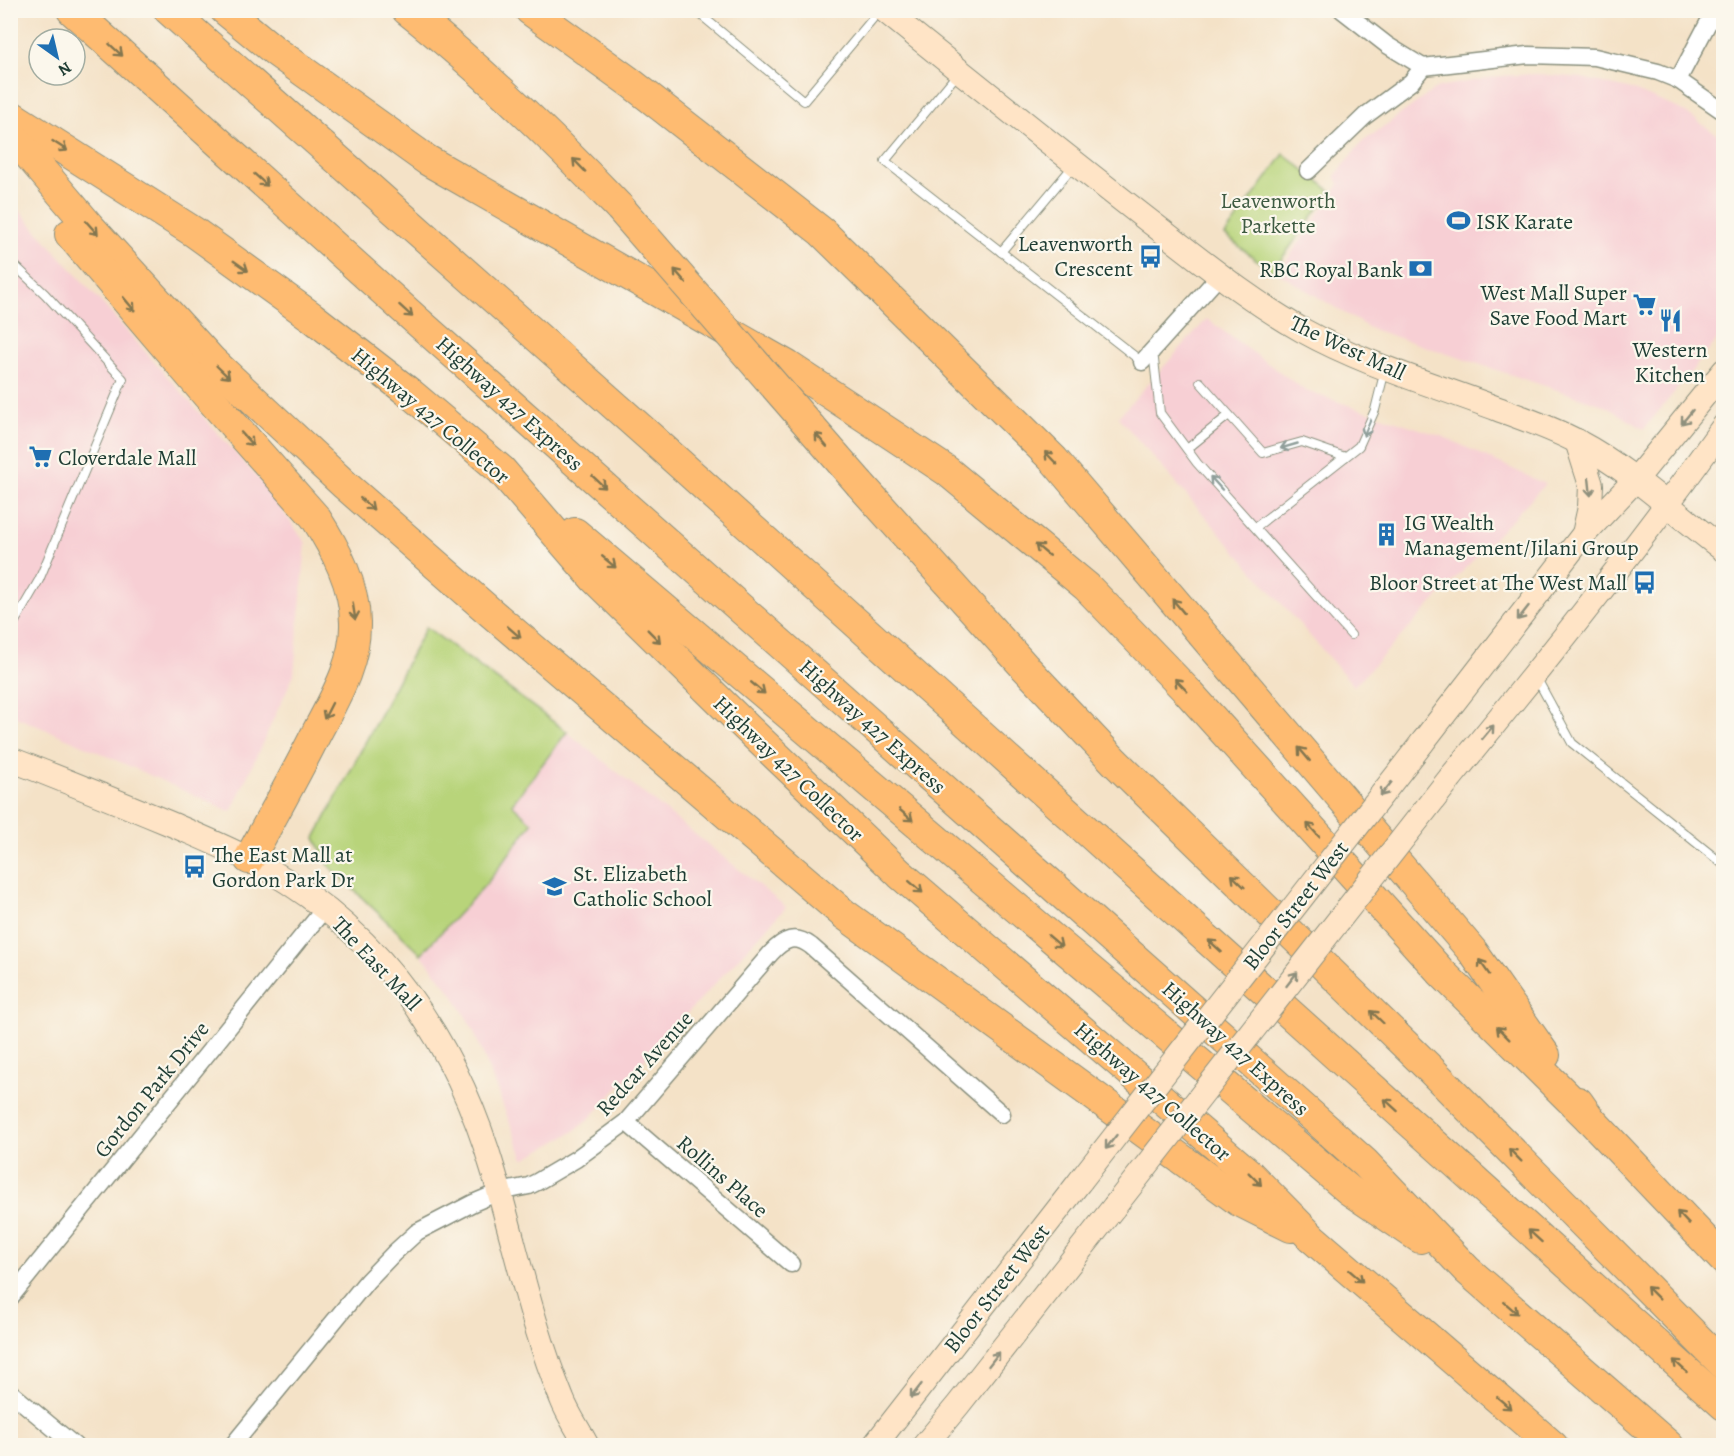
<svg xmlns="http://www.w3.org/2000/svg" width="1734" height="1456" font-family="Alegreya,serif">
	<rect width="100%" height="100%" fill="#fbf7ec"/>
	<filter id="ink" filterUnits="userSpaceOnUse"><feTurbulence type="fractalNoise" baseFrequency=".0167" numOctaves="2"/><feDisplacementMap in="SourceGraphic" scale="12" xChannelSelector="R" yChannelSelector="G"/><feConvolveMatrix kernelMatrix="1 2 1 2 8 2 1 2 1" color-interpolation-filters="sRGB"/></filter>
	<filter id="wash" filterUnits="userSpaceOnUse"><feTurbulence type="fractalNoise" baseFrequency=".008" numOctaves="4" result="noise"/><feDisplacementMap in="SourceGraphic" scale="24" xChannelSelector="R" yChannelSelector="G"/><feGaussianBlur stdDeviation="1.35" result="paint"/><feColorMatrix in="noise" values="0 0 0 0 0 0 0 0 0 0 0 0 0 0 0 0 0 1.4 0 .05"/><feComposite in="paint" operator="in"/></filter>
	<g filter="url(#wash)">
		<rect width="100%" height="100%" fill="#f4e2c7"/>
		<g fill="#f7cfd4">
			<path d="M1536,74L1582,78L1636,91L1684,111L1723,139V333L1644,429L1603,405L1369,328L1278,273L1339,184L1335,176L1361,143L1438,87L1500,76Z"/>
			<path d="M10,200L263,484L306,543L294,674L231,812L76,742L11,715Z"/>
			<path d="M1207,319L1306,391L1444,437L1545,484L1354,686L1118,417Z"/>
			<path d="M426,627L567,732L786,907L591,1117L573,1132L524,1159L473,1029L452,993L421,954L330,867L315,838Z"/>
		</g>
		<g fill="#b8d47a" stroke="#6c8857" stroke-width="1.5">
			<path d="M1284,154L1331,191L1272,272L1225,235Z"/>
			<path d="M426,627L567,732L512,804L532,823L488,882L421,954L330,867L315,838Z"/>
		</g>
	</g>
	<g filter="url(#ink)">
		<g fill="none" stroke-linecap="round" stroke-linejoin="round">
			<defs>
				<g id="service">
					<path d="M695,10L804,101L880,10"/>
					<path d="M959,72L885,161L1142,362"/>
					<path d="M1001,252L1074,165"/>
					<path d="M10,261L45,294L123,379L39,580L10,630"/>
					<path d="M1153,351L1160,413L1197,463L1351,635"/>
					<path d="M1200,382L1263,453L1302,442L1345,457"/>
					<path d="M1187,449L1229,415"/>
					<path d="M1256,527L1359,446L1375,410L1385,370"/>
					<path d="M1536,677L1572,743L1724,865"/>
				</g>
				<g id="minor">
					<path d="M1342,10L1387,45L1423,67"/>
					<path d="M1678,80L1715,10"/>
					<path d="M1308,171L1365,116L1411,82L1423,67L1528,55L1595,57L1658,72L1678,80L1724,112"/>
					<path d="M1142,362L1220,275"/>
					<path d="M626,1122L791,1264"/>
					<path d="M10,1298L325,908"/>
					<path d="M10,1392L75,1446"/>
					<path d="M232,1446L367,1281L394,1253L417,1232L473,1203L499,1192L529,1186L537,1182L576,1159L626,1122L771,953C784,939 795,934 811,946L1002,1114"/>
				</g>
				<g id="secondary">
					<path d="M884,10C972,81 1060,152 1149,221C1199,259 1247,299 1302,330C1363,364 1432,384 1498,409C1525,419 1552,428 1578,442C1631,470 1675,513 1724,550"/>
					<path d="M1577,441L1591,485L1590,507L1584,534"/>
					<path d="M1422,743L1584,534L1636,479L1724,371"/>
					<path d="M10,759C64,780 118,802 171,824C203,838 236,851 267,869C386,938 456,1043 494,1173C516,1248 532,1326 562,1399C568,1415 579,1430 587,1446"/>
					<path d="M1451,777C1545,663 1638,547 1724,426"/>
					<path d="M874,1446L1081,1180"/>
					<path d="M924,1446L958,1405L1114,1207"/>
				</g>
				<g id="motorway">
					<path d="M72,10L416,320L1365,1163L1467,1270L1669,1446"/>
					<path d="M169,10L649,436L1724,1405"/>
					<path d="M225,10L275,51L427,160L788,366L947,471L1087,587L1189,693L1441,972L1590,1119"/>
					<path d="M407,10C483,70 553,138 620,208"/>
					<path d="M530,10L631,83L822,232L1054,460L1473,952L1545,1055"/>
					<path d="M10,115L194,232L312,317L411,394L501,470L594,578L746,727L900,874L1248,1173L1312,1238L1553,1446"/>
					<path d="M10,133L89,226L212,361L345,485L489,611L844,914L1239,1201L1291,1227"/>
					<path d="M70,234L207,395L315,517C335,548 355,585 355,623C356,664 334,699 316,734C295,776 272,817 249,859"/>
					<path d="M860,484L1024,666L1115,762L1428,1067L1724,1365"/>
					<path d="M575,533L1349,1190L1420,1238"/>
					<path d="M1578,1102L1590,1119L1724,1260"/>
				</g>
			</defs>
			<use href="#service" stroke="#8a907e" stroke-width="10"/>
			<use href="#minor" stroke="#8a907e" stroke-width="19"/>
			<use href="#secondary" stroke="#8a907e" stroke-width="26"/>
			<use href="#motorway" stroke="#8a907e" stroke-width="32"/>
			<use href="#service" stroke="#fff" stroke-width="8"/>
			<use href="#minor" stroke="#fff" stroke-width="16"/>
			<use href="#secondary" stroke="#ffe4c6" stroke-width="24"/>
			<use href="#motorway" stroke="#febb71" stroke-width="30"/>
			<defs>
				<g id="secondary-bridge">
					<path d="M1081,1180L1422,743"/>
					<path d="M1114,1207L1451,777"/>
				</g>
				<path id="motorway-bridge" d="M620,208L860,484"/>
			</defs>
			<use href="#secondary-bridge" stroke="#8a907e" stroke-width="26" stroke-linecap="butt"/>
			<use href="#motorway-bridge" stroke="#8a907e" stroke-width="32" stroke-linecap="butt"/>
			<use href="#secondary-bridge" stroke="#ffe4c6" stroke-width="24"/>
			<use href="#motorway-bridge" stroke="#febb71" stroke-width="30"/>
		</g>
		<defs><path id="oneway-shaft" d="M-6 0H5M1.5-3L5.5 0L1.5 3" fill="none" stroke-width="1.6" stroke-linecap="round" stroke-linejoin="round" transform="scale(1.5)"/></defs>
		<g stroke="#83764f">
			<use href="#oneway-shaft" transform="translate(116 50) rotate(42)"/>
			<use href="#oneway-shaft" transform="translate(60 146) rotate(33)"/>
			<use href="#oneway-shaft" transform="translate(579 165) rotate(-134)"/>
			<use href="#oneway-shaft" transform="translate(261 180) rotate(42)"/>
			<use href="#oneway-shaft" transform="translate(92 228) rotate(48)"/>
			<use href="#oneway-shaft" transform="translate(241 266) rotate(35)"/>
			<use href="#oneway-shaft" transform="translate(680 276) rotate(-131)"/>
			<use href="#oneway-shaft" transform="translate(129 304) rotate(50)"/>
			<use href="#oneway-shaft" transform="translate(406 311) rotate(42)"/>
			<use href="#oneway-shaft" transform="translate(223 372) rotate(44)"/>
			<use href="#oneway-shaft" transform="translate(247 439) rotate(48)"/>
			<use href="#oneway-shaft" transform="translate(821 440) rotate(-131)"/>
			<use href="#oneway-shaft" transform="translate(1051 458) rotate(-134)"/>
			<use href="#oneway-shaft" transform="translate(599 482) rotate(42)"/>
			<use href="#oneway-shaft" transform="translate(367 504) rotate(41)"/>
			<use href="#oneway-shaft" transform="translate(1042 550) rotate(-140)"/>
			<use href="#oneway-shaft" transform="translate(609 562) rotate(40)"/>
			<use href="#oneway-shaft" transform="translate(1178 606) rotate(-130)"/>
			<use href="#oneway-shaft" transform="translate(354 611) rotate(81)"/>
			<use href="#oneway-shaft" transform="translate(514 632) rotate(41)"/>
			<use href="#oneway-shaft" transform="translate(654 636) rotate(45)"/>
			<use href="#oneway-shaft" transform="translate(1181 685) rotate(-134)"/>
			<use href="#oneway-shaft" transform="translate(758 688) rotate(40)"/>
			<use href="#oneway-shaft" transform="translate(328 711) rotate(117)"/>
			<use href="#oneway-shaft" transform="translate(1304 754) rotate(-130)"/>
			<use href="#oneway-shaft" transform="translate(906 815) rotate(40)"/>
			<use href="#oneway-shaft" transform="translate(1313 830) rotate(-132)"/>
			<use href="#oneway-shaft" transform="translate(1238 881) rotate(-136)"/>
			<use href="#oneway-shaft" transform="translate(916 887) rotate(41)"/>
			<use href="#oneway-shaft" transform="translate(1055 941) rotate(40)"/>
			<use href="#oneway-shaft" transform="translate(1215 946) rotate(-138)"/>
			<use href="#oneway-shaft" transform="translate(1484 967) rotate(-125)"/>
			<use href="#oneway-shaft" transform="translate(1377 1017) rotate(-136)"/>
			<use href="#oneway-shaft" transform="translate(1503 1033) rotate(-135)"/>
			<use href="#oneway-shaft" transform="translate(1391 1105) rotate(-138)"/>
			<use href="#oneway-shaft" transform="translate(1515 1155) rotate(-135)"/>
			<use href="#oneway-shaft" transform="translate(1255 1179) rotate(45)"/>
			<use href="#oneway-shaft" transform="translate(1683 1218) rotate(-133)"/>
			<use href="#oneway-shaft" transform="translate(1535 1236) rotate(-138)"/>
			<use href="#oneway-shaft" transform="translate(1356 1276) rotate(41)"/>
			<use href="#oneway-shaft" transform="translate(1653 1293) rotate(-135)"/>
			<use href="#oneway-shaft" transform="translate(1511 1308) rotate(41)"/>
			<use href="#oneway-shaft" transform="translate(1680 1366) rotate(-138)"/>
			<use href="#oneway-shaft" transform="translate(1504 1403) rotate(41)"/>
		</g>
		<g stroke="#8f907d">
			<use href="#oneway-shaft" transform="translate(1687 417) rotate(129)"/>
			<use href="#oneway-shaft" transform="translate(1590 487) rotate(84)"/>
			<use href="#oneway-shaft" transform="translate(1523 613) rotate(128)"/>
			<use href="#oneway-shaft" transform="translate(1488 732) rotate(-50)"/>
			<use href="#oneway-shaft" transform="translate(1386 789) rotate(128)"/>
			<use href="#oneway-shaft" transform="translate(1292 979) rotate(-52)"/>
			<use href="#oneway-shaft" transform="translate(1111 1142) rotate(128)"/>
			<use href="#oneway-shaft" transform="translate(994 1359) rotate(-52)"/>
			<use href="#oneway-shaft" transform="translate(916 1391) rotate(128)"/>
		</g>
		<g stroke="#8f9e9a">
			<use href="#oneway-shaft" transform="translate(1367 428) rotate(113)"/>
			<use href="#oneway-shaft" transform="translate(1289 446) rotate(164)"/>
			<use href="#oneway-shaft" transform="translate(1216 483) rotate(-132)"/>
		</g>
	</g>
	<defs>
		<symbol id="stadium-bare" viewBox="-9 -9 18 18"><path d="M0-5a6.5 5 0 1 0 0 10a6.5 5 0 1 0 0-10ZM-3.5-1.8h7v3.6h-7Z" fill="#1f6fb2" stroke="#fbf7ec" stroke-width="2.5" paint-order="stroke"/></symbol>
		<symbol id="bus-bare" viewBox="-9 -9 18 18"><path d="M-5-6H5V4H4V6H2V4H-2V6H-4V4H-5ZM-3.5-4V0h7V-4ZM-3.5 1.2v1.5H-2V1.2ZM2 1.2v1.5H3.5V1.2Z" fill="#1f6fb2" stroke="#fbf7ec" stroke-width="2.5" paint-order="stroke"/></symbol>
		<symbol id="bank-bare" viewBox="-9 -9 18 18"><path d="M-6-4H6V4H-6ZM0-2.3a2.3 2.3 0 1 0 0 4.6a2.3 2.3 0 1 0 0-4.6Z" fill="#1f6fb2" stroke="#fbf7ec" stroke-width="2.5" paint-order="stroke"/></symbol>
		<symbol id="supermarket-bare" viewBox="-9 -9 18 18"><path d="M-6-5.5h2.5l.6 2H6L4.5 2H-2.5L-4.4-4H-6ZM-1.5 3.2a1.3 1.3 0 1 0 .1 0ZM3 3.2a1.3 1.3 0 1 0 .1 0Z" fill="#1f6fb2" stroke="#fbf7ec" stroke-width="2.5" paint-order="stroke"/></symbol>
		<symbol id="restaurant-bare" viewBox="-9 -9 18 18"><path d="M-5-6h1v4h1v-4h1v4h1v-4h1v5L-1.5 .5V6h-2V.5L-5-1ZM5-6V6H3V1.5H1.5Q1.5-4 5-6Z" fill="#1f6fb2" stroke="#fbf7ec" stroke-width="2.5" paint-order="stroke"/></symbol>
		<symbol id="building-bare" viewBox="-9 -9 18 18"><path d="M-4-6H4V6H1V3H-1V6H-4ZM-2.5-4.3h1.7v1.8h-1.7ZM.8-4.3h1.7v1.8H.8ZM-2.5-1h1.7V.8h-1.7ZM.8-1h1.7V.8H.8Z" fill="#1f6fb2" stroke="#fbf7ec" stroke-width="2.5" paint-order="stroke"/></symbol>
		<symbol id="school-bare" viewBox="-9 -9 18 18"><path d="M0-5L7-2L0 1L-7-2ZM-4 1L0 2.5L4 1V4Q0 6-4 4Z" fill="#1f6fb2" stroke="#fbf7ec" stroke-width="2.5" paint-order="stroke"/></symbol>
	</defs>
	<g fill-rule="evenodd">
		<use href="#stadium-bare" x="1442" y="204" width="33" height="33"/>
		<use href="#bus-bare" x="1134" y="240" width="33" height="33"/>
		<use href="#bank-bare" x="1404" y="252" width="33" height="33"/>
		<use href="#supermarket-bare" x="1628" y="288" width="33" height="33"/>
		<use href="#restaurant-bare" x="1654" y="304" width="33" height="33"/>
		<use href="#supermarket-bare" x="24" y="440" width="33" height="33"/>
		<use href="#building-bare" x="1370" y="518" width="33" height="33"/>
		<use href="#bus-bare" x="1628" y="566" width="33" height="33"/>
		<use href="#bus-bare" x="178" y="850" width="33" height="33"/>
		<use href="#school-bare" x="538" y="870" width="33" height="33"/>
	</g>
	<g text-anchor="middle" stroke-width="4.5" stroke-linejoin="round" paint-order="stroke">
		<g font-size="22" fill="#3e5b42" stroke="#fbf7ec">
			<text x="1278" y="208">Leavenworth<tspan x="1278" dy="25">Parkette</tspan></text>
		</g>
		<g font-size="22" fill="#1f3d34" stroke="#fbf7ec" text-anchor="start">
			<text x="1476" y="229">ISK Karate</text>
			<text x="1133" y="251" text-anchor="end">Leavenworth<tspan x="1133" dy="25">Crescent</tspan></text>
			<text x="1403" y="277" text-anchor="end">RBC Royal Bank</text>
			<text x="1627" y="300" text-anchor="end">West Mall Super<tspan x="1627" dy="25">Save Food Mart</tspan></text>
			<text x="1670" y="357" text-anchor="middle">Western<tspan x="1670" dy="25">Kitchen</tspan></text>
			<text x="58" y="465">Cloverdale Mall</text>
			<text x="1404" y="530">IG Wealth<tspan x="1404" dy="25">Management/Jilani Group</tspan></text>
			<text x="1627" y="590" text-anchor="end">Bloor Street at The West Mall</text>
			<text x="212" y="862">The East Mall at<tspan x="212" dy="25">Gordon Park Dr</tspan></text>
			<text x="573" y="881">St. Elizabeth<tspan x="573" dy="25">Catholic School</tspan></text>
		</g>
		<g font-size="22" fill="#1f3d34" stroke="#fbf7ec">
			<text transform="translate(1348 347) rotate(25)" y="8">The West Mall</text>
			<text transform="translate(510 403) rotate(42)" y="8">Highway 427 Express</text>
			<text transform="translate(431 415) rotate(40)" y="8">Highway 427 Collector</text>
			<text transform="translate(873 726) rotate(42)" y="8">Highway 427 Express</text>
			<text transform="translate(789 768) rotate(44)" y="8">Highway 427 Collector</text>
			<text transform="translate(1295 905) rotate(-52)" y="8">Bloor Street West</text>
			<text transform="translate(377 963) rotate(47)" y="8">The East Mall</text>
			<text transform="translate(1236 1048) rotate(42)" y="8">Highway 427 Express</text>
			<text transform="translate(644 1063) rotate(-48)" y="8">Redcar Avenue</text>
			<text transform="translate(151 1089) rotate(-51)" y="8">Gordon Park Drive</text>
			<text transform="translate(1153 1091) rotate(41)" y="8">Highway 427 Collector</text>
			<text transform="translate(723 1176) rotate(41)" y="8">Rollins Place</text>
			<text transform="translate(996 1288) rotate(-52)" y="8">Bloor Street West</text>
		</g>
	</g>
	<rect width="1734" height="1456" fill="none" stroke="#fbf7ec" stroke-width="36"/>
	<g transform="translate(57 57) rotate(146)"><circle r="28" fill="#fbf7ec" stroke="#a3ada2" stroke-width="1.5"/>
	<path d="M0-4.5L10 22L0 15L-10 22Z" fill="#1f6fb2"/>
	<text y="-9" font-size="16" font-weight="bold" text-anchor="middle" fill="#1f3d34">N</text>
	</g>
</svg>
